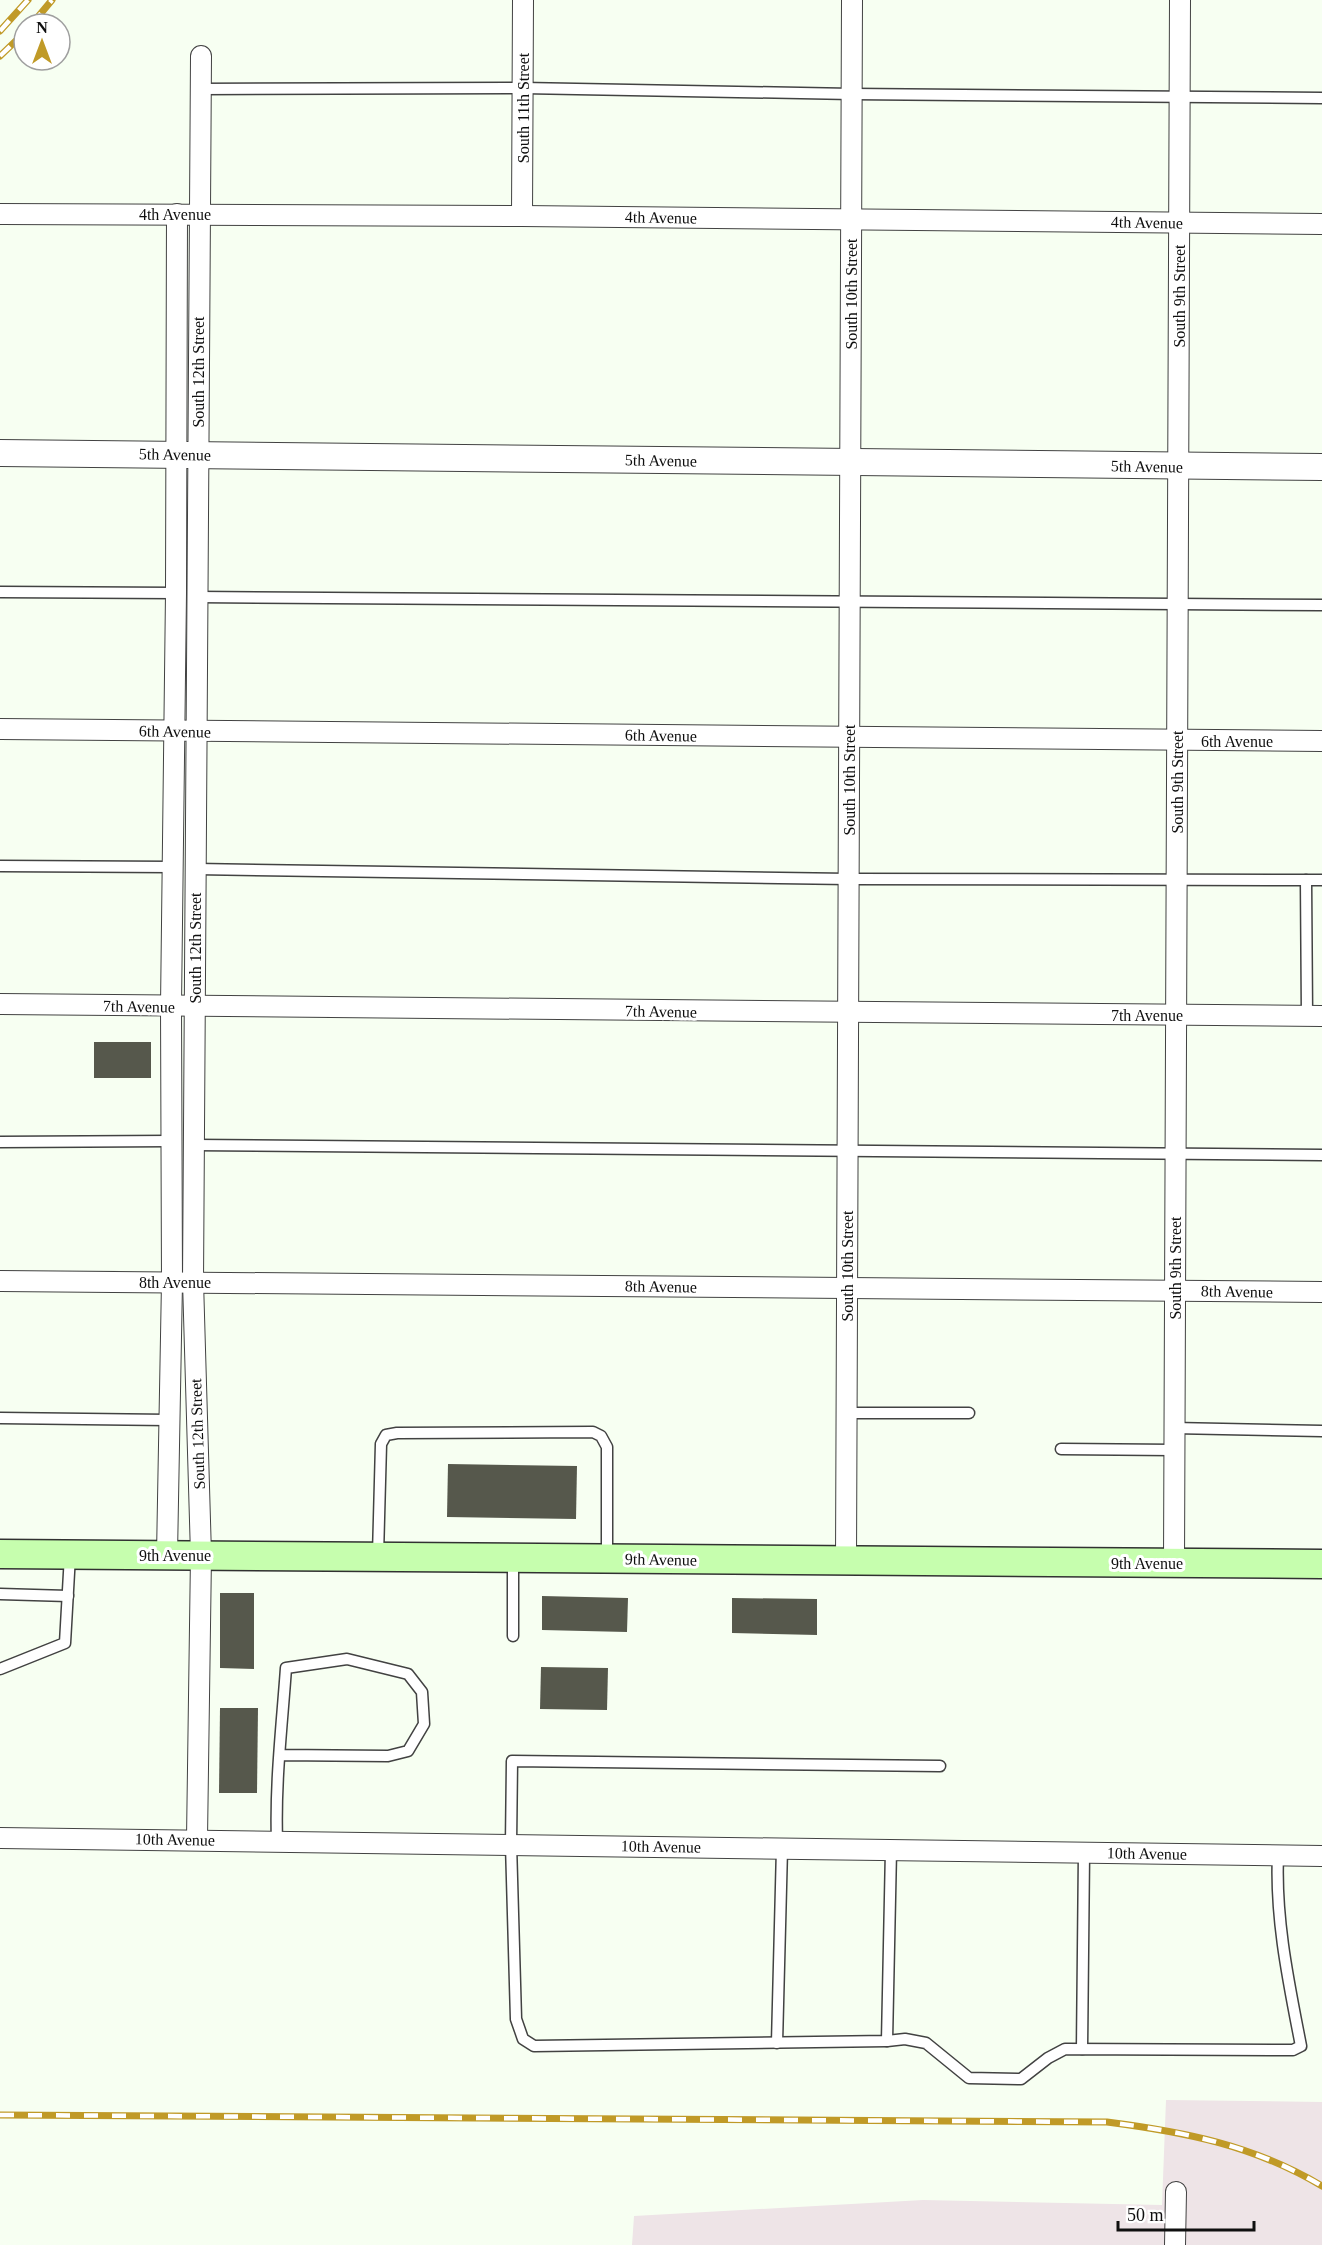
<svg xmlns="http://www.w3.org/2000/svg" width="1322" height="2245" font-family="Georgia,serif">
	<rect width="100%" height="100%" fill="#f7fff2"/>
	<path fill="#eee4e7" d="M1166,2100L1322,2102V2245H632L634,2216L923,2200L1162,2205Z"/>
	<g fill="#56584c">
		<rect x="94" y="1042" width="57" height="36"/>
		<path d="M448,1464L577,1466L576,1519L447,1517Z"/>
		<path d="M220,1593H254V1669L220,1668Z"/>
		<path d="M542,1596L628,1598L627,1632L542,1630Z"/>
		<path d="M732,1598L817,1599V1635L732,1633Z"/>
		<path d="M541,1667L608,1668L607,1710L540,1709Z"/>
		<path d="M220,1708H258L257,1793H219Z"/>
	</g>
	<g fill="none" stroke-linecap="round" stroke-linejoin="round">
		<defs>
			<g id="service">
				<path d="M200,89L523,88L852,94L1322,98"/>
				<path d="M0,592L176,593"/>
				<path d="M197,597L1322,605"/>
				<path d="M0,866L172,867"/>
				<path d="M196,869L849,879L1322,880"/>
				<path d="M1306,880L1307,1016"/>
				<path d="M0,1142L171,1141"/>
				<path d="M194,1145L1322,1155"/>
				<path d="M846,1413H969"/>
				<path d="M0,1418L169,1420"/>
				<path d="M1173,1428L1322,1431"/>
				<path d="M1061,1449L1174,1450"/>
				<path d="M378,1555L381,1444L386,1435L397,1433L593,1432L601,1436L607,1447V1558"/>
				<path d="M0,1594L68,1596"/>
				<path d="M513,1636V1558"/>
				<path d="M0,1669L65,1643L70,1555"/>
				<path d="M940,1766L512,1761L511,1844L516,2019L523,2039L534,2046L887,2041L905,2039L926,2043L969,2078L1021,2079L1048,2058L1065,2049L1293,2050L1301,2046C1289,1984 1275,1919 1278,1855"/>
				<path d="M277,1840C275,1783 282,1725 286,1668L347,1659L408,1674L422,1692L424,1724L408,1751L388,1756L280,1755"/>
				<path d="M887,2041L891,1850"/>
				<path d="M777,2043L782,1848"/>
				<path d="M1082,2049L1084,1853"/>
			</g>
			<g id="minor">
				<path d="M0,214L522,216L1322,224"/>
				<path d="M522,216L523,0"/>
				<path d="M0,729L1322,741"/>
				<path d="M0,1004L1322,1016"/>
				<path d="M0,1281L1322,1292"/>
				<path d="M167,1555L172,1282L171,1006L176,593L177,214"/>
				<path d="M846,1561L852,0"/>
				<path d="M1174,1563L1180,0"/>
				<path d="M0,1838L1322,1856"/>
				<path d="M197,1839L201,1555L193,1281L201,56"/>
				<path d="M1175,2245L1176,2192"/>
			</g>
			<path id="tertiary" d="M0,453L1322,467"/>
			<path id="secondary" d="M0,1554L1322,1564"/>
		</defs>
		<use href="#service" stroke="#424242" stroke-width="13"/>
		<use href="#minor" stroke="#424242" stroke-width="22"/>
		<use href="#tertiary" stroke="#424242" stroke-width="28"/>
		<use href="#secondary" stroke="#313131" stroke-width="31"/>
		<use href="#service" stroke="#fff" stroke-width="10"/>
		<use href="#minor" stroke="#fff" stroke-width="20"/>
		<use href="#tertiary" stroke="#fff" stroke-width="26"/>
		<use href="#secondary" stroke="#c6feae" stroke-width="28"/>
		<defs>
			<g id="rail">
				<path d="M32,24L52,0"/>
				<path d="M0,31L28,0"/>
				<path d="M0,56L24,33"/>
				<path d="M0,2115L1107,2122C1185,2132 1253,2145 1322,2186"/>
			</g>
		</defs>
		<use href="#rail" stroke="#c09a27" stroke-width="7"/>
		<use href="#rail" stroke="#fff" stroke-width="4.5" stroke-dasharray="14" stroke-linecap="butt"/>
	</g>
	<g text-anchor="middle" stroke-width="6" stroke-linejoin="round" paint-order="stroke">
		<g font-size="16" fill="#0f0f0f" stroke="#fff">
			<text transform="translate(523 108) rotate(-90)" y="6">South 11th Street</text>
			<text x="175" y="220">4th Avenue</text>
			<text transform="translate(661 217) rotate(1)" y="6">4th Avenue</text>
			<text transform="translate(1147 222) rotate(1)" y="6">4th Avenue</text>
			<text transform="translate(851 294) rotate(-90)" y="6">South 10th Street</text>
			<text transform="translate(1179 296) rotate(-90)" y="6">South 9th Street</text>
			<text transform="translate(198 372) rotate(-90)" y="6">South 12th Street</text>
			<text transform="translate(175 454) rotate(1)" y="6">5th Avenue</text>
			<text transform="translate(661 460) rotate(1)" y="6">5th Avenue</text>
			<text transform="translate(1147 466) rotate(1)" y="6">5th Avenue</text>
			<text transform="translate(175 731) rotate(1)" y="6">6th Avenue</text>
			<text transform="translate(661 735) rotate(1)" y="6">6th Avenue</text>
			<text x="1237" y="747">6th Avenue</text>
			<text transform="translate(849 780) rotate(-90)" y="6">South 10th Street</text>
			<text transform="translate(1177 782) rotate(-90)" y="6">South 9th Street</text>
			<text transform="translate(195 948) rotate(-90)" y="6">South 12th Street</text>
			<text transform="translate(139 1006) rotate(1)" y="6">7th Avenue</text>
			<text transform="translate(661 1011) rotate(1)" y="6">7th Avenue</text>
			<text x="1147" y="1021">7th Avenue</text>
			<text transform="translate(847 1266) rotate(-90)" y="6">South 10th Street</text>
			<text transform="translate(1175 1268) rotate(-90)" y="6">South 9th Street</text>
			<text x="175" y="1288">8th Avenue</text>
			<text transform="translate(661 1286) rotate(1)" y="6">8th Avenue</text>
			<text transform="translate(1237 1291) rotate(1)" y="6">8th Avenue</text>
			<text transform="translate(197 1434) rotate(-92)" y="6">South 12th Street</text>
			<text x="175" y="1561">9th Avenue</text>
			<text transform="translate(661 1559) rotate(1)" y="6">9th Avenue</text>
			<text x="1147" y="1569">9th Avenue</text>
			<text transform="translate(175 1839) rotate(1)" y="6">10th Avenue</text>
			<text transform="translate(661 1846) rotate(1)" y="6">10th Avenue</text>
			<text transform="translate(1147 1853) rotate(1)" y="6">10th Avenue</text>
		</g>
	</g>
	<g transform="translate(42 42)"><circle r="28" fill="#ffffff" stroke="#9f9f9f" stroke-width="1.5"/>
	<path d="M0-4.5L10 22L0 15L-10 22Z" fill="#c09a27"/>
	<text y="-9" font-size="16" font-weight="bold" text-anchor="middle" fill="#0f0f0f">N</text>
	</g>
	<path d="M1118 2221v9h136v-9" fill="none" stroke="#0f0f0f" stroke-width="3"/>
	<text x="1127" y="2221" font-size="18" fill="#0f0f0f" stroke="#ffffff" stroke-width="4.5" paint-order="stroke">50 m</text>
</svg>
